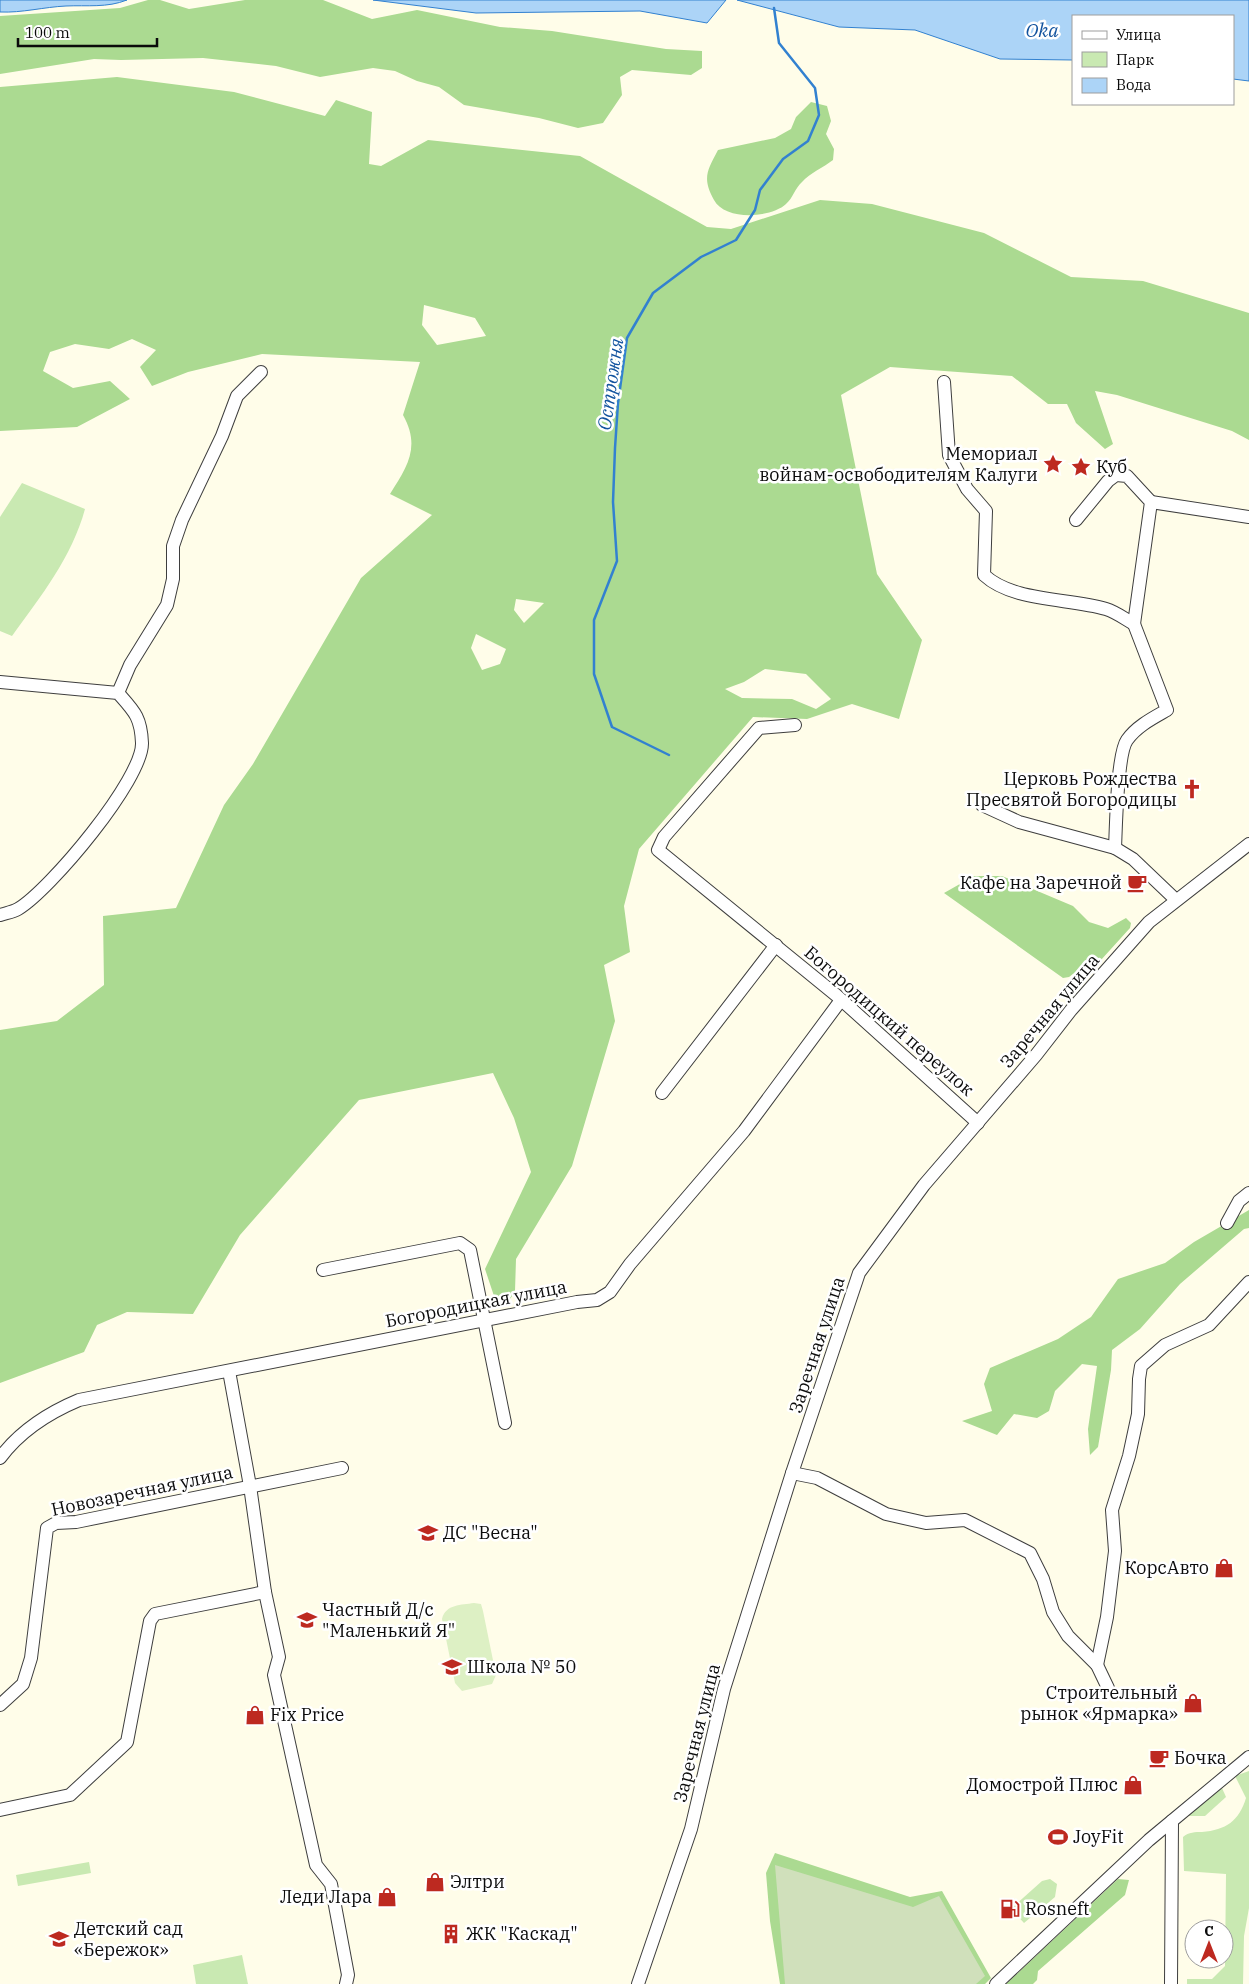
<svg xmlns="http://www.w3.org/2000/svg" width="1249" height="1984" font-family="'IBM Plex Serif',serif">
	<rect width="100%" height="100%" fill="#fffde9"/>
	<g fill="#c9e9b2">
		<path d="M22,483L85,509C72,557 41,596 12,636L0,631V517Z"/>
		<path d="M1249,1771V1908L1244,1936L1243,1984H1187V1979H1212L1225,1966L1226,1874L1184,1871L1183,1837C1189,1832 1195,1832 1202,1832C1226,1830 1239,1821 1246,1798L1235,1776Z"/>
		<path d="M1222,1788L1226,1797L1205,1816H1188Z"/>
		<path d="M89,1862L91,1873L18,1886L16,1875Z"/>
		<path d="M1050,1879L1057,1884L1055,1897L1024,1923L1014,1912L1013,1907L1042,1881Z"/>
		<path d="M242,1955L248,1984H196L193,1965Z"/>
	</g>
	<g fill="#abda91" fill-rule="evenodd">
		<path d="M148,0H160L189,9L245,0H323L372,19L417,10L500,27L552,31L666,49L702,51V68L691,75L632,70L620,77L622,95L603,123L578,128L539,118L464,105L439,87L417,81L395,71L373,68L320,77L276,66L203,58L121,60L94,59L0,74V16L120,8Z"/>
		<path d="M117,77L234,92L325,116L336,100L372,112L369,164L381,166L428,140L580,156L707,227L731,229L820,200L872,204L984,233L1071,277L1143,281L1249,313V440L1232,431L1117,395L1095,391L1113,444L1105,449L1076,423L1067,404H1048L1012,376L890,367L841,395L877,574L922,640L899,719L852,704L807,719L753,717L639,849L624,906L630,952L604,965L615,1021L572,1166L516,1259L515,1291L509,1301L496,1302L485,1269L531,1172L514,1118L493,1073L359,1100L240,1235L193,1314L127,1312L97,1325L84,1352L0,1383V1030L57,1021L104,985L103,916L176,908L224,805L253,764L361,578L432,515L390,494C407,467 421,447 403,415L420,362L262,354L188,372L152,386L140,367L156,350L132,339L109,349L75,344L50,352L43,371L73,388L110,381L130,399L77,427L0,431V87ZM424,305L475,318L486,336L437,345L422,325ZM516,599L544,603L524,623L514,610ZM476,634L506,649L500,664L482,670L471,648ZM765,669L806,674L831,699L816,709L792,699L742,698L725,689L744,682Z"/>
		<path d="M811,102L827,106L831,121L826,134L834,149L833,160C824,167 810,173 802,182C795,188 793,198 786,204C771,218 725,221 714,200C702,178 707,171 718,150L775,138L791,129L796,117Z"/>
		<path d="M974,876H1002L1073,906L1089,922L1108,928L1126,918L1131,923L1130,928L1091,971L1078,970L1069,977L1063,978L944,893Z"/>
		<path d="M1249,1210V1228L1244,1229L1180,1284L1140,1329L1112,1350L1111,1370L1098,1447L1090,1455L1088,1429L1097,1366L1082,1364L1055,1391L1049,1411L1037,1418L1014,1414L997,1435L962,1421L992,1411L984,1384L990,1368L1058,1339L1091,1317L1118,1279L1165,1263L1194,1242Z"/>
		<path d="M775,1853L910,1897L942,1891L991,1978L985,1984H780L770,1921L766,1873Z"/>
		<path d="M1118,1879L1129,1880L1125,1895L1038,1971L1037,1980L1033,1984H1006Z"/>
	</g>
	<path fill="#d0e0bb" d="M775,1865L913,1907L939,1896L985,1976L976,1984H785Z"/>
	<path fill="#ddf0c4" d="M474,1603L481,1604L483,1611L496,1675L492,1684L462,1691L455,1683L442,1619C446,1604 461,1605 474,1603Z"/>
	<g fill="#acd4f7" stroke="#3281d0">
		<path d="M0,0H127C107,8 87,5 66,6C44,7 22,13 0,12Z"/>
		<path d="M373,0H726L707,23L640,11L476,13Z"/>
		<path d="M737,0H1249V81L1233,79V16H1073V60L1000,59L915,30L839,27Z"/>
	</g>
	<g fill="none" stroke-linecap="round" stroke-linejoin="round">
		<path stroke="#3281d0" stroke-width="2.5" d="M669,755L612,727L594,674V620L617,561L613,502L615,448L618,403L627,338L653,293L701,257L736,240L755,210L760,190L783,159L808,141L819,115L815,88L779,43L774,8"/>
		<defs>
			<g id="minor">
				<path d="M944,382L949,455L967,489L986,511L984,575C1013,602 1069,598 1106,609C1116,612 1125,619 1134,624L1151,502L1127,476L1116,475L1108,481L1076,520"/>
				<path d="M1151,502L1249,517"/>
				<path d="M0,682L118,693C134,711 141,717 142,743C143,779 50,890 18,909C13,912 6,913 0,915"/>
				<path d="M118,693L130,665L167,605L173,579V546L182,520L222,436L237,396L261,372"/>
				<path d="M795,725L759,728L664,837L658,850L836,995L978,1123"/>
				<path d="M982,805L1019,822L1115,848L1133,859L1176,900"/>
				<path d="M1115,848C1116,828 1117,754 1127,740C1137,726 1153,718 1167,710L1134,624"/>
				<path d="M662,1093L776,945"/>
				<path d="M1227,1223L1239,1201L1249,1193"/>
				<path d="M323,1270L460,1243L470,1250L505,1423"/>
				<path d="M229,1371L250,1486L265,1592L279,1657L274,1675L316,1865L331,1884L348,1975L346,1984"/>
				<path d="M0,1458C20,1431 48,1413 79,1400L577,1302L597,1300L610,1292L630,1264L744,1131L841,1000"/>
				<path d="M792,1473L817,1478L886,1514L926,1523L965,1520L1030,1553L1043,1579L1053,1612L1068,1636L1097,1665L1108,1688"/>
				<path d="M1097,1665L1107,1617L1115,1551L1112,1510L1129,1456L1138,1414L1139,1379L1141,1366L1165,1345L1209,1325L1249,1282"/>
				<path d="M0,1705L23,1684L31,1658L47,1528L56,1523L76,1522L342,1468"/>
				<path d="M0,1810L70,1795L127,1742L150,1621L155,1614L265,1592"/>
				<path d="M638,1984L691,1829L724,1689L792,1473L859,1273L924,1185L1036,1055L1071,1010L1149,922L1249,844"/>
				<path d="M996,1984L1149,1840L1249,1757"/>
				<path d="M1171,1984L1172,1821"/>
			</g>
		</defs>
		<use href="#minor" stroke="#3e3e3e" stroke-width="14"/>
		<use href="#minor" stroke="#fff" stroke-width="12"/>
	</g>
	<defs>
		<symbol id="sight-bare" viewBox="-9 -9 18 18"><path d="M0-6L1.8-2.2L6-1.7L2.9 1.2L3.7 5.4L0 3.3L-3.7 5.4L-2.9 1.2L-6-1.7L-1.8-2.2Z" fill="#bd2920" stroke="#fff" stroke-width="2.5" paint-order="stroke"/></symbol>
		<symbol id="church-bare" viewBox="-9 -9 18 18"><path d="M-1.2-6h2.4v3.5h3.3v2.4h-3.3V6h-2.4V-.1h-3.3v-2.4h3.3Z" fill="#bd2920" stroke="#fff" stroke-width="2.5" paint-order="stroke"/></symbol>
		<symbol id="cafe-bare" viewBox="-9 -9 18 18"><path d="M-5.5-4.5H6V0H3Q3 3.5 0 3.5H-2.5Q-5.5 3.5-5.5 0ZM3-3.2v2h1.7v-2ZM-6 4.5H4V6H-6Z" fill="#bd2920" stroke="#fff" stroke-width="2.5" paint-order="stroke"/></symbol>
		<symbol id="school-bare" viewBox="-9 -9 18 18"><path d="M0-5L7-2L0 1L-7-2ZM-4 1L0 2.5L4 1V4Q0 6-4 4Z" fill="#bd2920" stroke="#fff" stroke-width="2.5" paint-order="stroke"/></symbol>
		<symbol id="shop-bare" viewBox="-9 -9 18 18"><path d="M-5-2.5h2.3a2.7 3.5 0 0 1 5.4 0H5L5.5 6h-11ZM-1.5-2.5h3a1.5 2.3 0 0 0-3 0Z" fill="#bd2920" stroke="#fff" stroke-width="2.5" paint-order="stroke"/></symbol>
		<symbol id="stadium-bare" viewBox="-9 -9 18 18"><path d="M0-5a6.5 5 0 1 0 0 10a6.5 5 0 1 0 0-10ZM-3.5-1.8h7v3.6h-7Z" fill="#bd2920" stroke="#fff" stroke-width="2.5" paint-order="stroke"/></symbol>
		<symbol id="fuel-bare" viewBox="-9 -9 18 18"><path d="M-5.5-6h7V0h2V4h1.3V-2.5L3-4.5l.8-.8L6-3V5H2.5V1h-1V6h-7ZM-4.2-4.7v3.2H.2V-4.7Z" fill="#bd2920" stroke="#fff" stroke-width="2.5" paint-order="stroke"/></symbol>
		<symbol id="building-bare" viewBox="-9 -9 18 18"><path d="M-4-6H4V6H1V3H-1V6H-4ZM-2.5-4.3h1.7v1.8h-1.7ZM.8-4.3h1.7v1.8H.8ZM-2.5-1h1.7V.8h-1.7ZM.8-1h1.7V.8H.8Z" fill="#bd2920" stroke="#fff" stroke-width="2.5" paint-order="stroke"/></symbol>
	</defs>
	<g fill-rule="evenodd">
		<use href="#sight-bare" x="1039" y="450" width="28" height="28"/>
		<use href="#sight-bare" x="1067" y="453" width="28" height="28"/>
		<use href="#church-bare" x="1178" y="775" width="28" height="28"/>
		<use href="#cafe-bare" x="1123" y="869" width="28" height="28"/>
		<use href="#school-bare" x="414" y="1519" width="28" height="28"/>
		<use href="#shop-bare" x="1210" y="1554" width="28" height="28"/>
		<use href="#school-bare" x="293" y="1606" width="28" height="28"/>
		<use href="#school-bare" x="438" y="1653" width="28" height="28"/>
		<use href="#shop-bare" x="1179" y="1689" width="28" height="28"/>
		<use href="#shop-bare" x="241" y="1701" width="28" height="28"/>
		<use href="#cafe-bare" x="1145" y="1744" width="28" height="28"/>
		<use href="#shop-bare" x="1119" y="1771" width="28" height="28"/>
		<use href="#stadium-bare" x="1044" y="1823" width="28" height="28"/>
		<use href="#shop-bare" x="421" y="1868" width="28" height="28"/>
		<use href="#shop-bare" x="373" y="1883" width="28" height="28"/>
		<use href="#fuel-bare" x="996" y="1895" width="28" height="28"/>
		<use href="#building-bare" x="437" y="1920" width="28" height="28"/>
		<use href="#school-bare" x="45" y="1925" width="28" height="28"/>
	</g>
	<g text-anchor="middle" stroke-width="5" stroke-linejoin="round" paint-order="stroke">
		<g font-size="18" fill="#0b0b0b" stroke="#fff" text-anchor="start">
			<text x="1038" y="460" text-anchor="end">Мемориал<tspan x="1038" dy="21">войнам-освободителям Калуги</tspan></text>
			<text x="1096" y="473">Куб</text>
			<text x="1177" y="785" text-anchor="end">Церковь Рождества<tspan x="1177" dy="21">Пресвятой Богородицы</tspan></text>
			<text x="1122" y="889" text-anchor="end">Кафе на Заречной</text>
			<text x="443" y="1539">ДС "Весна"</text>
			<text x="1209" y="1574" text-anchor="end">КорсАвто</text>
			<text x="322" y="1616">Частный Д/с<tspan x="322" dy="21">"Маленький Я"</tspan></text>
			<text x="467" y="1673">Школа № 50</text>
			<text x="1178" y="1699" text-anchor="end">Строительный<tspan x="1178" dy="21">рынок «Ярмарка»</tspan></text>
			<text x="270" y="1721">Fix Price</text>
			<text x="1174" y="1764">Бочка</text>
			<text x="1118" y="1791" text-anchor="end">Домострой Плюс</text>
			<text x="1073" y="1843">JoyFit</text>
			<text x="450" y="1888">Элтри</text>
			<text x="372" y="1903" text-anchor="end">Леди Лара</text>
			<text x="1025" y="1915">Rosneft</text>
			<text x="74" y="1935">Детский сад<tspan x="74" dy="21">«Бережок»</tspan></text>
			<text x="466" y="1940">ЖК "Каскад"</text>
		</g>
		<g font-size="18" fill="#0b0b0b" stroke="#fff">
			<text transform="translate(1050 1011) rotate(-50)" y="6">Заречная улица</text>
			<text transform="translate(889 1021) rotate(41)" y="6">Богородицкий переулок</text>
			<text transform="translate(476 1304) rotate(-11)" y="6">Богородицкая улица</text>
			<text transform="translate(817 1345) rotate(-72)" y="6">Заречная улица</text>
			<text transform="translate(142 1491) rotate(-12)" y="6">Новозаречная улица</text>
			<text transform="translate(697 1733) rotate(-76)" y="6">Заречная улица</text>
		</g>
		<g font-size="19" font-style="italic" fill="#12539e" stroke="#fff">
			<text x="1042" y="37">Oka</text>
			<text transform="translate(610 384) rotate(-82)" y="7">Острожня</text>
		</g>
	</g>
	<rect x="1072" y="15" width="162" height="90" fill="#ffffff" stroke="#9d9d9d"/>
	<rect x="1082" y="31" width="25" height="8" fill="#ffffff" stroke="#9d9d9d"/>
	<text x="1116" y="40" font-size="15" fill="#0b0b0b">Улица</text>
	<rect x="1082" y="52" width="25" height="15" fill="#c9e9b2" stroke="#9d9d9d"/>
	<text x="1116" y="65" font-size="15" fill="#0b0b0b">Парк</text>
	<rect x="1082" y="78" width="25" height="15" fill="#acd4f7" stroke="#9d9d9d"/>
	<text x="1116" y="90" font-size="15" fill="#0b0b0b">Вода</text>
	<g transform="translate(1209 1944)"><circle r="24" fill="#ffffff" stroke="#9d9d9d"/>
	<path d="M0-4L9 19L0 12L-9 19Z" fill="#bd2920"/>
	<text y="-8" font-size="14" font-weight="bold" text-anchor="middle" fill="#0b0b0b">С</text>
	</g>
	<path d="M18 38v8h139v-8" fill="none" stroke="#0b0b0b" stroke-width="2.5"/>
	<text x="25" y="38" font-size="15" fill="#0b0b0b" stroke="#ffffff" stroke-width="4" paint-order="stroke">100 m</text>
</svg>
